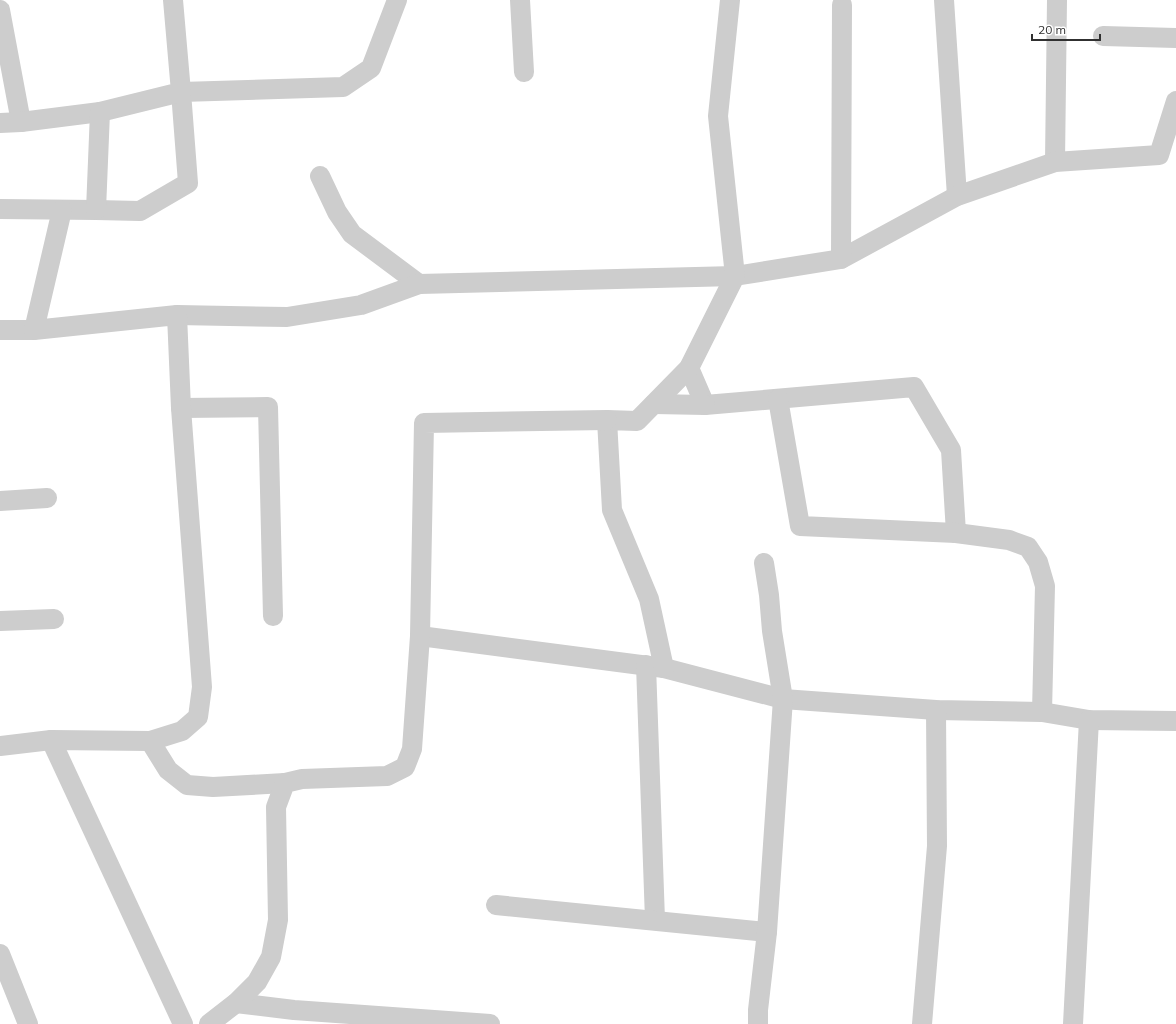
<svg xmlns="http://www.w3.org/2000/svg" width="1176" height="1024" font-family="Mulish,sans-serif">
	<rect width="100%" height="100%" fill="#fff"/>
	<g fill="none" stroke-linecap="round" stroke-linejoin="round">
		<g stroke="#cdcdcd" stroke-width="20">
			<path d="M520,0L524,72"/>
			<path d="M944,0L957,196"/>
			<path d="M0,10L21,122"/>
			<path d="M1103,36L1176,38"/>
			<path d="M0,123L21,122L100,112"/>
			<path d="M1055,162L1057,0"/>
			<path d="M320,176L337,212L352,234L419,284L735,276L841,259L957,196L1055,162L1159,155L1176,101"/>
			<path d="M0,209L96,210L140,211L188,183L181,92L343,87L371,68L397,0"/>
			<path d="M96,210L100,112L181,92L173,0"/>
			<path d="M841,259L842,5"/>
			<path d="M177,315L287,317L361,305L419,284"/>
			<path d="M0,330H34"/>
			<path d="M689,368L705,405L914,387L951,450L956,533"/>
			<path d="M778,399L800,526L956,533L1009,540L1028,547L1038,562L1045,586L1042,712"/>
			<path d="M654,404L705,405"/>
			<path d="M181,408L268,407L273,616"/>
			<path d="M0,501L47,498"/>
			<path d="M0,621L54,619"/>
			<path d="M420,636L664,668L783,699L936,710L1042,712L1089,720L1176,721"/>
			<path d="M646,665L655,920"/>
			<path d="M664,668L649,599L612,510L607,420L637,421L689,368L735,276L718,116L730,0"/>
			<path d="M51,740L183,1024"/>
			<path d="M150,741L168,770L187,785L213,787L285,783"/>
			<path d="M0,746L51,740L150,741L182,731L198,717L202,687L181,408L177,315L34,330L62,210"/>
			<path d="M496,905L767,932"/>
			<path d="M0,954L28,1024"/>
			<path d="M236,1003L294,1010L490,1024"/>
			<path d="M209,1024L236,1003L257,982L271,957L278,920L276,807L285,783L302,779L387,776L405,767L412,749L420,636L424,423L607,420"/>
			<path d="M758,1024V1010L767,932L783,699L772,631L769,595L764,563"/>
			<path d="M922,1024L937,846L936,710"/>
			<path d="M1073,1024L1089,720"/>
		</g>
	</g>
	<path d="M1032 34v6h68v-6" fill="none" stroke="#303030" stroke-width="2"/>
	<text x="1038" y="34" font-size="12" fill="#303030" stroke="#ffffff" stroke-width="3" paint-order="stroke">20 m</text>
</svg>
